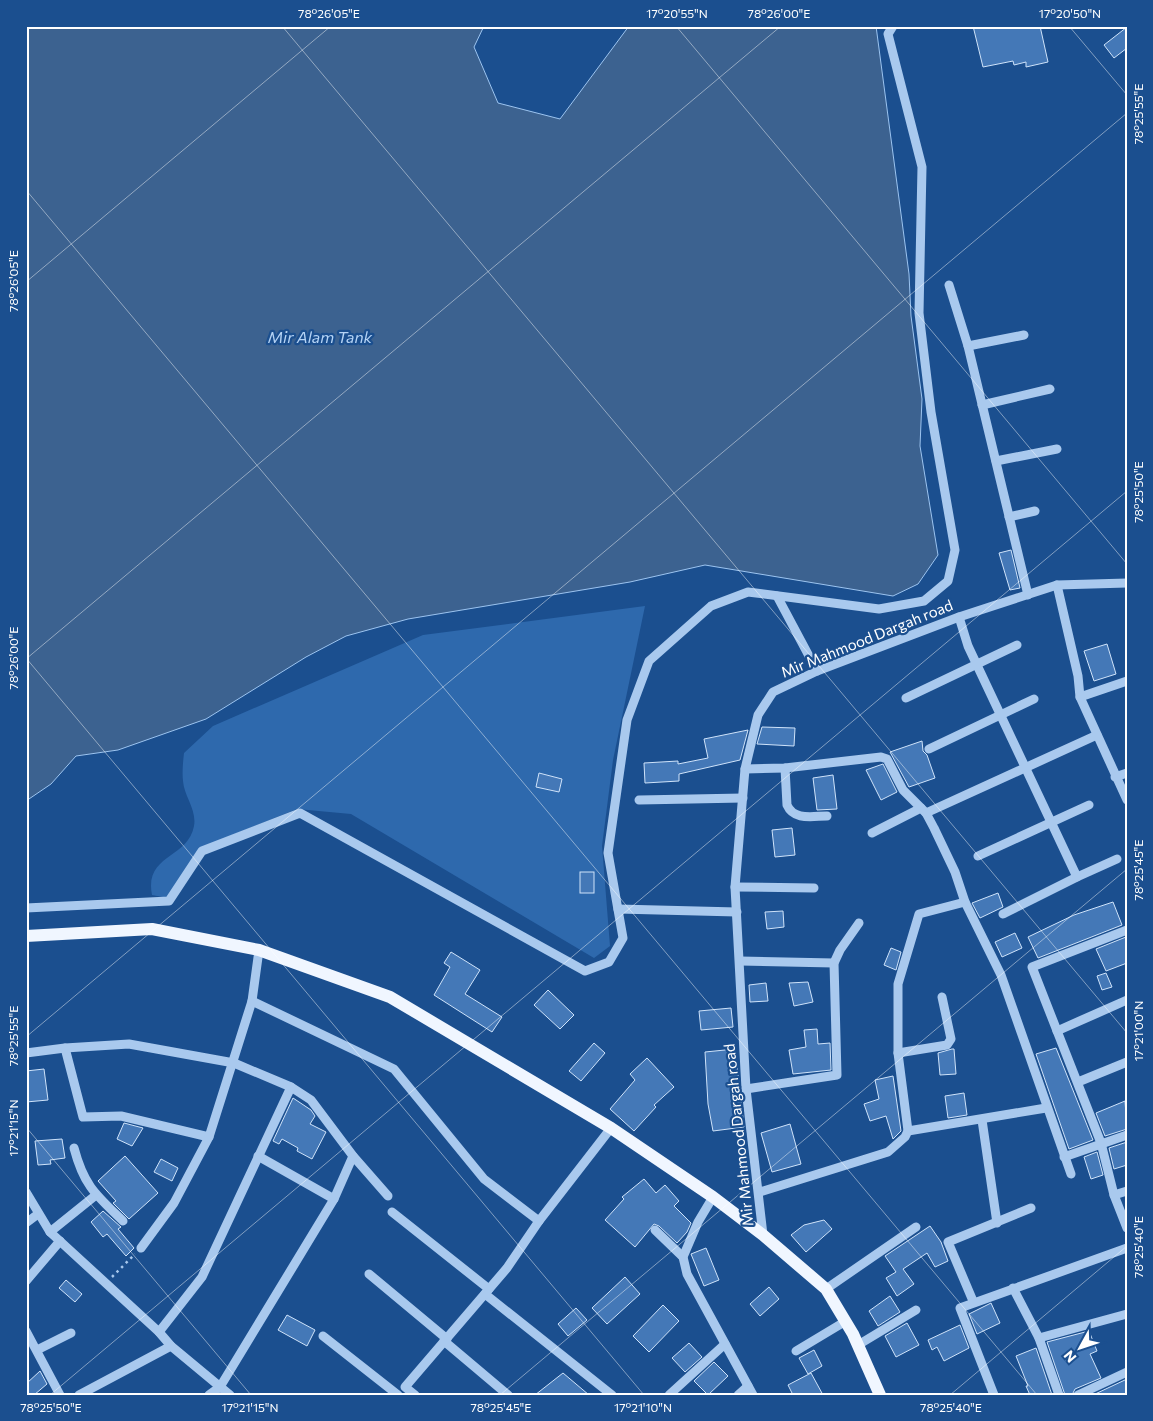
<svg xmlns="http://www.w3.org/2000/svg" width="1153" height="1421" font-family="Commissioner,sans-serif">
	<rect width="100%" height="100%" fill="#1b4f8f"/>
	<path fill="#2e69ad" d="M645,606L613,760L602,846L610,946L594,958L351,814L297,809L200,848L168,898L152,895C144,854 188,859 194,826C197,810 184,796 183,781C182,772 183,762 184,753L213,726L423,635Z"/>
	<path fill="#3c6290" stroke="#9cc4f0" d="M26,26H484L474,47L498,103L560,119L629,26H876L909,274L911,316L922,399L920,446L938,555L918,584L893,596L705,565L630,582L408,619L346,636L306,657L206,719L118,750L76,756L51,784L26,801Z"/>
	<g fill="#4478b7" stroke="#cfe3fa">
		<path d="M973,26H1040L1048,62L1026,67V62L1014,65L1013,61L983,67Z"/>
		<path d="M1127,27V48L1114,58L1104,45Z"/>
		<path d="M1011,550L1020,588L1010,590L999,553Z"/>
		<path d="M1107,644L1116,674L1094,681L1084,651Z"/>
		<path d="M762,727L795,728L794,746L757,744Z"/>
		<path d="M748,730L740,760L679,774V781L645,783L644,763L678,761V764L708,758L704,739Z"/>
		<path d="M922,741L923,751L927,755L935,778L909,787L890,752Z"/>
		<path d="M883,764L897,792L881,800L866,770Z"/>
		<path d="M539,773L562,779L559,792L536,787Z"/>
		<path d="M833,775L837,809L817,810L813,778Z"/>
		<path d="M792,828L795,855L775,857L772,830Z"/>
		<rect x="580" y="872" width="14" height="21"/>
		<path d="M998,893L1003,907L980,918L972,903Z"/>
		<path d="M1113,902L1122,925L1038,958L1028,937L1074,915Z"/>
		<path d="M783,911L784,927L767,929L765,912Z"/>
		<path d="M1015,933L1022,948L1002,957L995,942Z"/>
		<path d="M1126,937L1127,963L1106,971L1096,949Z"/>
		<path d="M891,948L901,952L896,970L884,965Z"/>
		<path d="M451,952L480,970L465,994L502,1017L492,1032L434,995L450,967L444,963Z"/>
		<path d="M1106,973L1112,987L1102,990L1097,976Z"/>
		<path d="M808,982L813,1002L794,1006L789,983Z"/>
		<path d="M766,983L768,1001L750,1002L749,985Z"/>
		<path d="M548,990L574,1015L560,1029L534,1005Z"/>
		<path d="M731,1008L733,1027L701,1030L699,1011Z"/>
		<path d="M817,1029L818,1044L830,1043L831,1070L793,1074L789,1050L806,1047L804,1030Z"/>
		<path d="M594,1043L605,1053L581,1081L569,1071Z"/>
		<path d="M1056,1048L1093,1140L1069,1149L1036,1054Z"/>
		<path d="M735,1049L744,1127L713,1131L708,1104L705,1052Z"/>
		<path d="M952,1049H954L956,1074L940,1075L938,1053Z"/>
		<path d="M647,1058L674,1087L654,1105L656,1107L634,1131L610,1109L635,1080L630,1074Z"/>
		<path d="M44,1069L48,1100L26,1102V1071Z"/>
		<path d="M893,1076L901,1131L893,1139L886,1116L870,1121L864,1104L879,1099L875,1080Z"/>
		<path d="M964,1093L967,1115L948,1118L945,1096Z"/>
		<path d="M293,1098L311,1110L315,1116L310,1124L326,1132L312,1159L297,1151L298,1148L282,1139L279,1144L273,1141Z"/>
		<path d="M1125,1101L1127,1129L1105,1136L1096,1113Z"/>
		<path d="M124,1123L143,1128L132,1146L117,1139Z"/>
		<path d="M790,1124L801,1164L772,1172L761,1133Z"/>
		<path d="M62,1139L65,1158L50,1160L51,1164L38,1165L35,1141Z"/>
		<path d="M1127,1142V1165L1114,1169L1109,1148Z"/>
		<path d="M1097,1152L1103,1175L1091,1179L1084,1157Z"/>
		<path d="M125,1156L158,1193L129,1219L113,1203L116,1201L98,1181Z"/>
		<path d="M161,1159L178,1168L172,1181L154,1172Z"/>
		<path d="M644,1179L656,1193L665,1185L679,1201L674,1206L691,1223L687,1232L677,1243L659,1226L654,1224L635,1247L605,1220L624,1199L622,1197Z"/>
		<path d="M103,1211L121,1227L118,1229L134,1248L126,1256L107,1234L103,1237L91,1222Z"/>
		<path d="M824,1220L832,1229L806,1252L791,1235L804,1225Z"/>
		<path d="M930,1226L941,1242L948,1261L935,1267L927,1253L903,1269L914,1284L897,1296L886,1278L896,1272L885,1256Z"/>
		<path d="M706,1248L719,1280L704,1286L691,1254Z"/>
		<path d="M625,1277L640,1294L607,1324L592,1308Z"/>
		<path d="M66,1280L82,1294L75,1302L59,1288Z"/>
		<path d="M769,1287L779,1299L760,1316L750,1304Z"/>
		<path d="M890,1296L900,1312L878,1326L869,1311Z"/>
		<path d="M991,1303L1000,1323L977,1334L969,1314Z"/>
		<path d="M663,1305L679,1321L649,1352L633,1336Z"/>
		<path d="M576,1308L587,1320L568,1336L558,1324Z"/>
		<path d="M287,1315L315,1330L307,1346L278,1330Z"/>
		<path d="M907,1323L919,1345L896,1357L885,1336Z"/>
		<path d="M960,1325L969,1348L944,1361L937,1347L932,1350L928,1340Z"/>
		<path d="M1089,1331L1097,1351L1090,1354L1101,1378L1075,1389L1072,1395H1065L1047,1342Z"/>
		<path d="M689,1343L702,1357L685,1372L672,1358Z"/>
		<path d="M1036,1348L1052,1395H1030L1026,1386H1028L1016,1356Z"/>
		<path d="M814,1350L822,1366L808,1374L799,1358Z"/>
		<path d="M714,1362L728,1376L708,1395L694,1381Z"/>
		<path d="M40,1371L47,1384L34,1395H29L26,1392V1384Z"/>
		<path d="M563,1373L589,1395H535Z"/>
		<path d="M811,1373L823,1395H793L788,1385Z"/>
		<path d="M1127,1379V1395H1093Z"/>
	</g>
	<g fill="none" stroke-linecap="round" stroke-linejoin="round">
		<path stroke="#a9c9ee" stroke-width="2.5" stroke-dasharray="2.5 4" stroke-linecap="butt" d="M112,1277L135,1254"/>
		<g stroke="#a9c9ee" stroke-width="9">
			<path d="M949,285L968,346L1028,595"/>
			<path d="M968,346L1024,335"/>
			<path d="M982,405L1050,389"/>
			<path d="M996,461L1057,449"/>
			<path d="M1009,517L1035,511"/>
			<path d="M1057,585L1078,676L1080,697L1127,800"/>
			<path d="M777,596L817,671"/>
			<path d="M959,617L968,646L1077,877L1003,914"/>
			<path d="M1080,697L1127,681"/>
			<path d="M906,698L1017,645"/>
			<path d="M929,749L1034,699"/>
			<path d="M785,768L787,805C794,821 813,816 827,816"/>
			<path d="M745,769L785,768L881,757L887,759L903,790L926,813L934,828L955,872L965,902L1001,975L1071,1174"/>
			<path d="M1115,777L1127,773"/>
			<path d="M639,800L743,798"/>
			<path d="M926,813L1097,735"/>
			<path d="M872,833L921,808"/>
			<path d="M978,856L1089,805"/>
			<path d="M1077,877L1117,859"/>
			<path d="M735,887L814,888"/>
			<path d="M26,908L169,901L202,851L300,813L585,971L609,962L623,938L608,853L627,720L649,661L711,606L748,592L879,609L924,601L948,581L955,550L931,412L919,313L922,167L888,34L893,26"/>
			<path d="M618,909L737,912"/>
			<path d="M1127,930L1032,967L1101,1143L1114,1195L1127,1228"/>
			<path d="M740,961L834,963"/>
			<path d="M252,1001L394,1069L484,1179L539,1221"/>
			<path d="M1057,1031L1127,1000"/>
			<path d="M65,1048L83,1117L121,1116L209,1137"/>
			<path d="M26,1053L65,1048L129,1044L234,1063L291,1087L311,1100L353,1156L388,1196"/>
			<path d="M898,1053L947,1045L951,1039L942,997"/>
			<path d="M1078,1082L1127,1062"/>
			<path d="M746,1089L837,1075L834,963L840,950L859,923"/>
			<path d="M982,1120L997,1223"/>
			<path d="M908,1131L898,1053V984L919,914L965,902"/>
			<path d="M74,1148C84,1186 96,1195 123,1221"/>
			<path d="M258,1156L334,1199"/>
			<path d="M1064,1157L1127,1135"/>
			<path d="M26,1192L50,1232L159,1332L171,1346L230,1395"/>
			<path d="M760,1192L888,1152L905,1137L908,1131L1046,1108"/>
			<path d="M1114,1195L1127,1191"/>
			<path d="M713,1197L698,1222L683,1257L687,1274L753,1395"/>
			<path d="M392,1212L489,1289"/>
			<path d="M26,1223L38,1214"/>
			<path d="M655,1230L683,1257"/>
			<path d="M50,1232L96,1195"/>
			<path d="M763,1235L746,1089L735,887L745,769L758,715L773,692L817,671L959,617L1057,585L1127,583"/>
			<path d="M141,1248L174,1203L209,1137L252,1001L259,950"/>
			<path d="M369,1274L447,1339"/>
			<path d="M26,1281L60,1241"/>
			<path d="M1013,1288L1039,1338L1059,1395"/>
			<path d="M826,1289L916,1227"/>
			<path d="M485,1294L612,1395"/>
			<path d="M973,1301L948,1242L1031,1208"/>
			<path d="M26,1331L60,1395"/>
			<path d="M159,1332L202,1277L291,1087"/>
			<path d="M323,1336L398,1395"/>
			<path d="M1039,1338L1127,1314"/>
			<path d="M444,1341L508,1395"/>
			<path d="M858,1345L916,1310"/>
			<path d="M37,1350L71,1333"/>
			<path d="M796,1351L846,1321"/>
			<path d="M79,1395L171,1346"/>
			<path d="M209,1395L220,1387L334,1199L353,1156"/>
			<path d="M415,1395L405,1387L507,1268L539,1221L611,1128"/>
			<path d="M669,1395L725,1344"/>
			<path d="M738,1395L748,1386"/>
			<path d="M994,1395L960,1308L1127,1248"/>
			<path d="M1078,1395L1127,1372"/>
		</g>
		<path stroke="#f0f6ff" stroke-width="12" d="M26,936L152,929L259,950L390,997L611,1128L713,1197L763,1235L826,1289L853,1334L880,1395"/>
	</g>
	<path fill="none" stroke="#fff" stroke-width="1" stroke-opacity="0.45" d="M282,26L1127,1033M676,26L1127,564M1069,26L1127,95M26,190L1037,1395M26,282L331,26M26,658L644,1395M26,659L781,26M26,1037L1127,113M26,1127L251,1395M50,1395L1127,491M500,1395L1127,869M950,1395L1127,1246"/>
	<g text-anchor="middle" stroke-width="4.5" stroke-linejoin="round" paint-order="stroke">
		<g font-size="15" fill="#fff" stroke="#1b4f8f">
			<text transform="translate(867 639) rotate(-22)" y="5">Mir Mahmood Dargah road</text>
			<text transform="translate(739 1135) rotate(-96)" y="5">Mir Mahmood Dargah road</text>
		</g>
		<g font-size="16" font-style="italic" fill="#b5d3f5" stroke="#1b4f8f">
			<text x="320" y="343">Mir Alam Tank</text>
		</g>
	</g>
	<rect width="1153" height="1421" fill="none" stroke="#1b4f8f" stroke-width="55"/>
	<g transform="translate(1080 1348) rotate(230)" stroke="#1b4f8f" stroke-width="4" paint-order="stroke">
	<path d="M0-4L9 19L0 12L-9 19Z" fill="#ffffff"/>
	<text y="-8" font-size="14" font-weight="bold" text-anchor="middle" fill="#ffffff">N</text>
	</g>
	<rect x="28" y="28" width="1098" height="1366" fill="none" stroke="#fff" stroke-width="2"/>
	<g font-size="12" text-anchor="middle" fill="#fff">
		<text x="329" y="18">78°26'05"E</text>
		<text x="677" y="18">17°20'55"N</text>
		<text x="779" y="18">78°26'00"E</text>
		<text x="1070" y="18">17°20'50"N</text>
		<text transform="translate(1139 114) rotate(-90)" y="4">78°25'55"E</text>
		<text transform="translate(14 281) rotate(-90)" y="4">78°26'05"E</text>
		<text transform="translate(1139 492) rotate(-90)" y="4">78°25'50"E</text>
		<text transform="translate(14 658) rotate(-90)" y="4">78°26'00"E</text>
		<text transform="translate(1139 870) rotate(-90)" y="4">78°25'45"E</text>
		<text transform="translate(1139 1031) rotate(-90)" y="4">17°21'00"N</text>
		<text transform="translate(14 1036) rotate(-90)" y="4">78°25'55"E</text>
		<text transform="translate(14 1128) rotate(-90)" y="4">17°21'15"N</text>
		<text transform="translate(1139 1247) rotate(-90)" y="4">78°25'40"E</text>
		<text x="51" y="1412">78°25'50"E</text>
		<text x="250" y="1412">17°21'15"N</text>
		<text x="501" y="1412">78°25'45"E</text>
		<text x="643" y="1412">17°21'10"N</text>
		<text x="951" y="1412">78°25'40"E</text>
	</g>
</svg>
